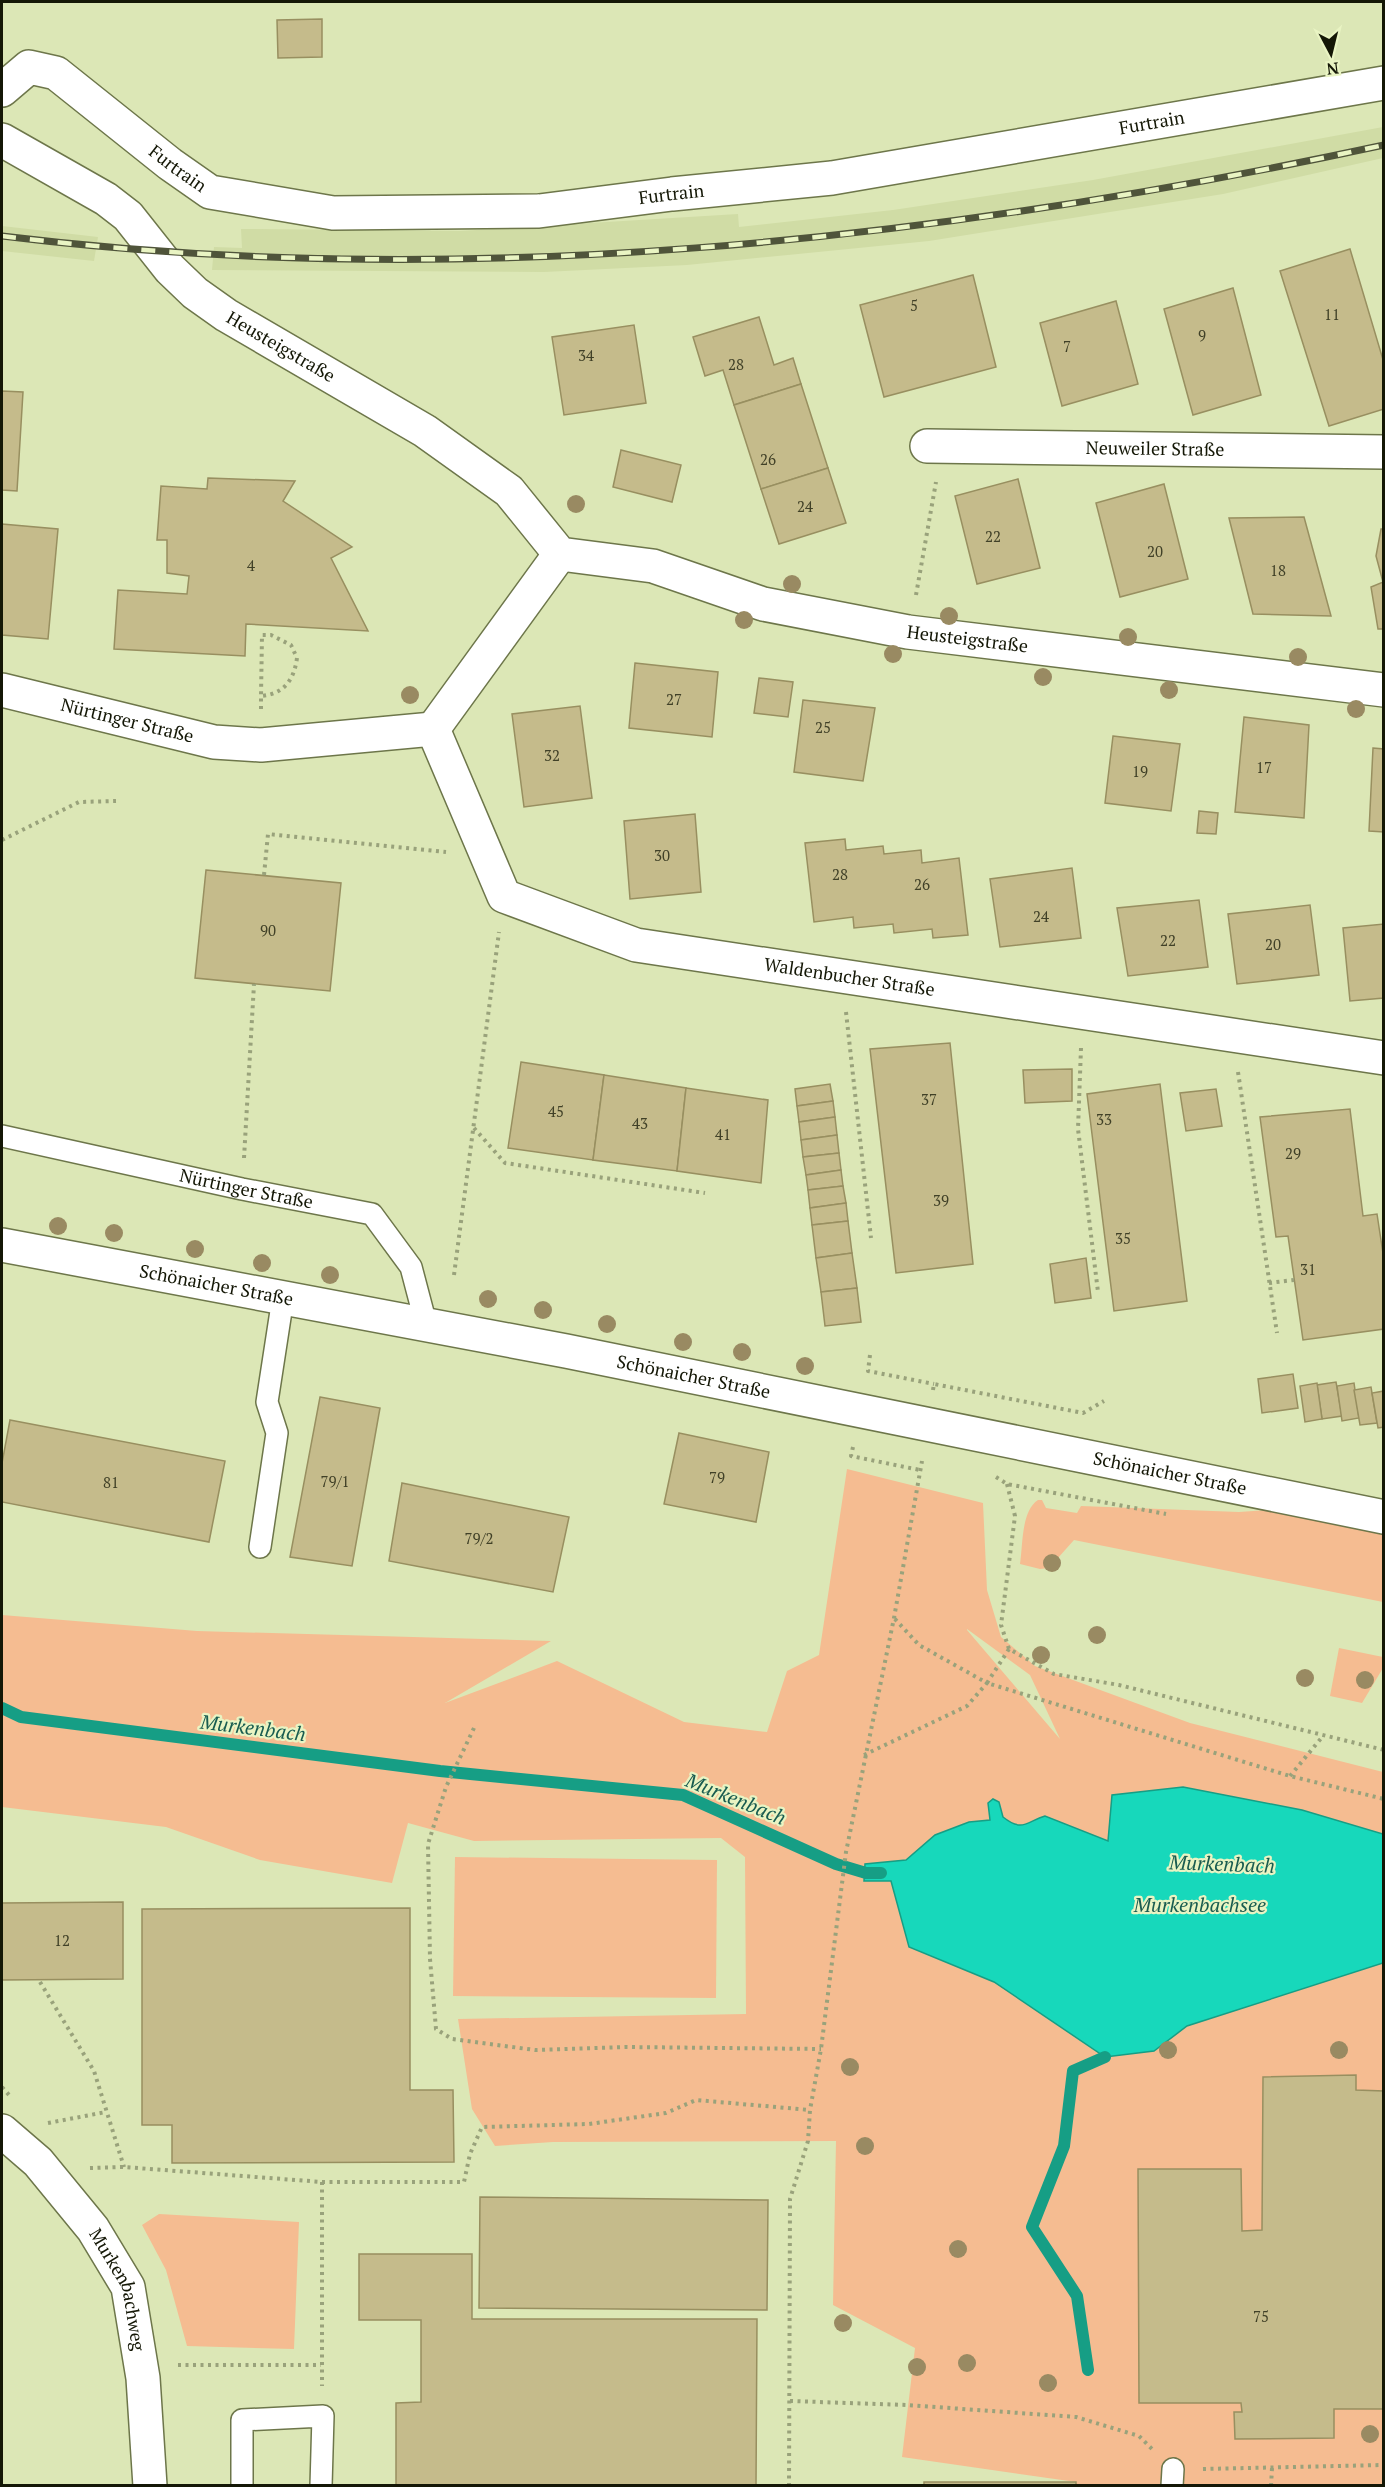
<svg xmlns="http://www.w3.org/2000/svg" width="1385" height="2487" font-family="'PT Serif',serif">
	<rect width="100%" height="100%" fill="#dce7b6"/>
	<g fill="#d0dca5">
		<path d="M1383,127V158L1223,194L929,241L687,265L544,272L212,270L214,247L242,248L241,229H244L460,231L738,214L739,227L893,210L1093,180Z"/>
		<path d="M2,226L98,237L94,261L2,251Z"/>
	</g>
	<g fill="#f5bc91" fill-rule="evenodd">
		<path d="M847,1469L983,1503L987,1590L1001,1637L1035,1666L1190,1723L1383,1772V2485H1076V2482L902,2457L915,2348L833,2305L836,2141L553,2142L495,2146L472,2109L458,2019L746,2014L745,1857L721,1838L474,1841L408,1823L392,1883L260,1860L166,1827L2,1807V1615L197,1631L551,1641L445,1703L557,1661L684,1722L767,1732L787,1671L819,1655ZM967,1629L1030,1675L1060,1739L967,1630Z"/>
		<path d="M1038,1500H1042L1046,1508L1077,1513L1081,1506L1239,1512L1268,1510L1383,1534V1602L1074,1540L1049,1568L1040,1569L1020,1564C1023,1545 1021,1511 1038,1500Z"/>
		<path d="M1339,1648L1383,1657V1668L1362,1703L1330,1696Z"/>
		<path d="M455,1857L717,1860L716,1998L453,1996Z"/>
		<path d="M159,2214L299,2222L294,2349L187,2346L166,2270L142,2225Z"/>
	</g>
	<path fill="#17d8bb" stroke="#169e85" stroke-width="1.5" d="M1183,1787L1302,1810L1383,1834V1963L1187,2026L1154,2051L1105,2057L994,1982L909,1947L891,1881H864L865,1864L906,1860L935,1835L969,1822L990,1820L988,1803L993,1799L999,1802L1003,1817C1023,1833 1027,1821 1045,1816L1108,1841L1112,1795Z"/>
	<g fill="none" stroke-linecap="round" stroke-linejoin="round">
		<g stroke="#169e85" stroke-width="12">
			<path d="M2,1708L21,1717L440,1771L683,1795L836,1864L866,1873H881"/>
			<path d="M1088,2370L1077,2296L1032,2227L1064,2146L1073,2071L1105,2057"/>
		</g>
	</g>
	<g fill="#c5bb8b" stroke="#988f60" stroke-width="1.5">
		<path d="M322,19V57L278,58L277,20Z"/>
		<path d="M1350,249L1384,363V409L1329,426L1280,271Z"/>
		<path d="M973,275L996,367L884,397L860,305Z"/>
		<path d="M1233,288L1261,395L1193,415L1164,309Z"/>
		<path d="M1116,301L1138,384L1062,406L1040,323Z"/>
		<path d="M759,317L774,365L793,358L801,384L734,405L723,370L705,376L693,337Z"/>
		<path d="M634,325L646,403L564,415L552,337Z"/>
		<path d="M801,384L828,468L761,489L734,405Z"/>
		<path d="M2,391L23,392L17,491L2,490Z"/>
		<path d="M621,450L681,465L672,502L613,487Z"/>
		<path d="M828,468L846,523L779,544L761,489Z"/>
		<path d="M208,478L295,481L283,501L352,547L331,558L368,631L246,624L245,656L114,649L118,590L187,594L189,576L167,573V540H157L161,486L207,489Z"/>
		<path d="M1018,479L1040,568L977,584L955,496Z"/>
		<path d="M1164,484L1188,579L1120,597L1096,503Z"/>
		<path d="M1304,517L1331,616L1253,614L1229,518Z"/>
		<path d="M2,524L58,529L48,639L2,635Z"/>
		<path d="M1381,529H1384L1383,582L1376,556Z"/>
		<path d="M1383,582L1384,629H1378L1371,587Z"/>
		<path d="M635,663L718,672L712,737L629,728Z"/>
		<path d="M759,678L793,682L788,717L754,713Z"/>
		<path d="M803,700L875,708L863,781L794,772Z"/>
		<path d="M580,706L592,798L524,807L512,714Z"/>
		<path d="M1244,717L1309,725L1304,818L1235,812Z"/>
		<path d="M1113,736L1180,744L1171,811L1105,803Z"/>
		<path d="M1373,748L1384,749V832L1369,831Z"/>
		<path d="M1199,811L1218,813L1216,834L1197,833Z"/>
		<path d="M695,814L701,892L630,899L624,821Z"/>
		<path d="M845,839L846,850L883,846L884,854L921,850L922,863L959,858L968,935L933,938L932,929L894,933L893,924L854,928L853,917L814,922L805,843Z"/>
		<path d="M1072,868L1081,938L1000,947L990,879Z"/>
		<path d="M206,870L341,883L330,991L195,978Z"/>
		<path d="M1199,900L1208,967L1128,976L1117,908Z"/>
		<path d="M1310,905L1319,975L1237,984L1228,914Z"/>
		<path d="M1384,924V998L1350,1001L1343,928Z"/>
		<path d="M950,1043L973,1264L896,1273L870,1049Z"/>
		<path d="M521,1062L604,1075L593,1160L508,1148Z"/>
		<path d="M1072,1069V1101L1025,1103L1023,1070Z"/>
		<path d="M604,1075L686,1088L677,1171L593,1160Z"/>
		<path d="M830,1084L833,1101L797,1106L795,1089Z"/>
		<path d="M1160,1084L1187,1301L1114,1311L1087,1094Z"/>
		<path d="M686,1088L768,1100L761,1183L677,1171Z"/>
		<path d="M1216,1089L1222,1126L1186,1131L1180,1093Z"/>
		<path d="M833,1101L835,1117L799,1122L797,1106Z"/>
		<path d="M1350,1109L1363,1216L1377,1214L1384,1260V1329L1303,1340L1288,1236L1276,1237L1260,1117Z"/>
		<path d="M835,1117L837,1135L801,1140L799,1122Z"/>
		<path d="M837,1135L839,1153L803,1157L801,1140Z"/>
		<path d="M839,1153L841,1170L806,1175L803,1157Z"/>
		<path d="M841,1170L843,1186L808,1190L806,1175Z"/>
		<path d="M843,1186L846,1203L810,1208L808,1190Z"/>
		<path d="M846,1203L848,1221L812,1225L810,1208Z"/>
		<path d="M848,1221L852,1253L816,1258L812,1225Z"/>
		<path d="M852,1253L857,1288L821,1292L816,1258Z"/>
		<path d="M1086,1258L1091,1298L1055,1303L1050,1264Z"/>
		<path d="M857,1288L861,1322L825,1326L821,1292Z"/>
		<path d="M1293,1374L1298,1408L1262,1413L1258,1379Z"/>
		<path d="M1336,1382L1342,1416L1322,1419L1317,1385Z"/>
		<path d="M1317,1383L1322,1419L1305,1422L1300,1386Z"/>
		<path d="M1354,1383L1359,1418L1342,1421L1337,1386Z"/>
		<path d="M1371,1387L1377,1423L1360,1425L1354,1390Z"/>
		<path d="M1384,1391V1427L1378,1428L1372,1393Z"/>
		<path d="M320,1397L380,1408L352,1566L290,1557Z"/>
		<path d="M10,1420L225,1461L209,1542L2,1502V1463Z"/>
		<path d="M679,1433L769,1452L756,1522L664,1504Z"/>
		<path d="M402,1483L569,1517L553,1592L389,1561Z"/>
		<path d="M123,1902V1979L2,1980V1903Z"/>
		<path d="M410,1908V2090H453L454,2162L172,2163V2125H142V1909Z"/>
		<path d="M1356,2075V2090L1384,2091V2409H1334V2438L1235,2439L1234,2412H1242L1241,2403H1139L1138,2169H1241L1242,2231L1262,2230L1263,2077Z"/>
		<path d="M480,2197L768,2200L767,2310L479,2308Z"/>
		<path d="M359,2254H472V2319H757L756,2486H396V2403L421,2402V2320H359Z"/>
		<rect x="924" y="2482" width="152" height="4"/>
	</g>
	<g fill="none" stroke-linecap="round" stroke-linejoin="round">
		<defs>
			<g id="lane">
				<path id="s1" d="M2,1136L242,1189L372,1214L411,1267L426,1324"/>
				<path d="M260,1547L277,1433L267,1402L283,1298"/>
				<path d="M242,2486V2420L323,2416L321,2486"/>
				<path d="M1172,2486L1173,2469"/>
			</g>
			<g id="street">
				<path id="s2" d="M2,90L29,67L56,73L170,164L210,192L333,213L539,211L672,194L832,178L1384,83"/>
				<path id="s3" d="M2,140L106,199L128,216L170,269L195,293L226,315L425,431L509,491L560,554L653,566L763,604L908,632L1384,690"/>
				<path id="s4" d="M927,446L1384,452"/>
				<path id="s5" d="M2,690L214,742L261,745L433,729"/>
				<path id="s6" d="M433,729L504,896L636,945L1384,1058"/>
				<path d="M433,729L560,554"/>
			</g>
			<g id="secondary">
				<path id="s7" d="M2,1245L566,1351L1384,1517"/>
				<path id="s8" d="M2,2131L38,2162L93,2229L128,2287L143,2378L150,2486"/>
			</g>
		</defs>
		<use href="#lane" stroke="#6d764a" stroke-width="24"/>
		<use href="#street" stroke="#6d764a" stroke-width="36"/>
		<use href="#secondary" stroke="#6d764a" stroke-width="36"/>
		<g stroke="#99a27b" stroke-width="4" stroke-dasharray="3 4.5" stroke-linecap="butt">
			<path d="M916,595L936,482"/>
			<path d="M261,709V696C284,694 294,680 297,658L291,645L271,635H262L261,696"/>
			<path d="M2,840L79,802L116,801"/>
			<path d="M264,875L268,834L446,852"/>
			<path d="M846,1012L871,1238"/>
			<path d="M1081,1048L1078,1129L1098,1292"/>
			<path d="M1238,1072L1277,1333"/>
			<path d="M474,1128L505,1163L705,1193"/>
			<path d="M244,1158L254,984"/>
			<path d="M454,1275L499,932"/>
			<path d="M1269,1283L1294,1280"/>
			<path d="M870,1355L868,1371L934,1384"/>
			<path d="M933,1390L934,1384L1083,1413L1104,1401"/>
			<path d="M853,1447L851,1456L920,1470"/>
			<path d="M996,1477L1007,1484L1166,1514"/>
			<path d="M1007,1484L1015,1516L1001,1625L1009,1649L1054,1674L1119,1685L1384,1750"/>
			<path d="M1009,1649L987,1683L1290,1776L1384,1799"/>
			<path d="M474,1728L446,1787L428,1844L430,1959L436,2029L452,2039L535,2050L626,2047L821,2049"/>
			<path d="M864,1755L967,1706L987,1683L919,1645L894,1618"/>
			<path d="M1290,1776L1323,1736"/>
			<path d="M40,1982L94,2071L124,2167"/>
			<path d="M2,2087L9,2095"/>
			<path d="M48,2123L106,2112"/>
			<path d="M90,2168L124,2167L322,2182V2386"/>
			<path d="M322,2182H464L470,2154L482,2127L589,2124L666,2113L696,2100L810,2110"/>
			<path d="M178,2365H321"/>
			<path d="M790,2401L907,2405L1076,2417L1139,2436L1152,2449"/>
			<path d="M1203,2469L1384,2465"/>
			<path d="M789,2486L790,2199L808,2141L810,2110L821,2049L846,1852L894,1618L922,1461"/>
			<path d="M1271,2486L1272,2468"/>
		</g>
		<use href="#lane" stroke="#fff" stroke-width="21"/>
		<use href="#street" stroke="#fff" stroke-width="33"/>
		<use href="#secondary" stroke="#fff" stroke-width="33"/>
		<defs>
			<path id="rail" d="M2,236C462,292 932,242 1384,145"/>
		</defs>
		<use href="#rail" stroke="#4f543a" stroke-width="7"/>
		<use href="#rail" stroke="#e9f4c3" stroke-width="4.5" stroke-dasharray="14" stroke-linecap="butt"/>
	</g>
	<g fill="#998a62">
		<circle cx="576" cy="504" r="9"/>
		<circle cx="792" cy="584" r="9"/>
		<circle cx="949" cy="616" r="9"/>
		<circle cx="744" cy="620" r="9"/>
		<circle cx="1128" cy="637" r="9"/>
		<circle cx="893" cy="654" r="9"/>
		<circle cx="1298" cy="657" r="9"/>
		<circle cx="1043" cy="677" r="9"/>
		<circle cx="1169" cy="690" r="9"/>
		<circle cx="410" cy="695" r="9"/>
		<circle cx="1356" cy="709" r="9"/>
		<circle cx="58" cy="1226" r="9"/>
		<circle cx="114" cy="1233" r="9"/>
		<circle cx="195" cy="1249" r="9"/>
		<circle cx="262" cy="1263" r="9"/>
		<circle cx="330" cy="1275" r="9"/>
		<circle cx="488" cy="1299" r="9"/>
		<circle cx="543" cy="1310" r="9"/>
		<circle cx="607" cy="1324" r="9"/>
		<circle cx="683" cy="1342" r="9"/>
		<circle cx="742" cy="1352" r="9"/>
		<circle cx="805" cy="1366" r="9"/>
		<circle cx="1052" cy="1563" r="9"/>
		<circle cx="1097" cy="1635" r="9"/>
		<circle cx="1041" cy="1655" r="9"/>
		<circle cx="1305" cy="1678" r="9"/>
		<circle cx="1365" cy="1680" r="9"/>
		<circle cx="1168" cy="2050" r="9"/>
		<circle cx="1339" cy="2050" r="9"/>
		<circle cx="850" cy="2067" r="9"/>
		<circle cx="865" cy="2146" r="9"/>
		<circle cx="958" cy="2249" r="9"/>
		<circle cx="843" cy="2323" r="9"/>
		<circle cx="967" cy="2363" r="9"/>
		<circle cx="917" cy="2367" r="9"/>
		<circle cx="1048" cy="2383" r="9"/>
		<circle cx="1370" cy="2434" r="9"/>
	</g>
	<g text-anchor="middle" stroke-width="4.5" stroke-linejoin="round" paint-order="stroke">
		<g font-size="15" fill="#404027">
			<text x="914" y="311">5</text>
			<text x="1332" y="320">11</text>
			<text x="1202" y="341">9</text>
			<text x="1067" y="352">7</text>
			<text x="586" y="361">34</text>
			<text x="736" y="370">28</text>
			<text x="768" y="465">26</text>
			<text x="805" y="512">24</text>
			<text x="993" y="542">22</text>
			<text x="1155" y="557">20</text>
			<text x="251" y="571">4</text>
			<text x="1278" y="576">18</text>
			<text x="674" y="705">27</text>
			<text x="823" y="733">25</text>
			<text x="552" y="761">32</text>
			<text x="1264" y="773">17</text>
			<text x="1140" y="777">19</text>
			<text x="662" y="861">30</text>
			<text x="840" y="880">28</text>
			<text x="922" y="890">26</text>
			<text x="1041" y="922">24</text>
			<text x="268" y="936">90</text>
			<text x="1168" y="946">22</text>
			<text x="1273" y="950">20</text>
			<text x="929" y="1105">37</text>
			<text x="556" y="1117">45</text>
			<text x="1104" y="1125">33</text>
			<text x="640" y="1129">43</text>
			<text x="723" y="1140">41</text>
			<text x="1293" y="1159">29</text>
			<text x="941" y="1206">39</text>
			<text x="1123" y="1244">35</text>
			<text x="1308" y="1275">31</text>
			<text x="717" y="1483">79</text>
			<text x="335" y="1487">79/1</text>
			<text x="111" y="1488">81</text>
			<text x="479" y="1544">79/2</text>
			<text x="62" y="1946">12</text>
			<text x="1261" y="2322">75</text>
		</g>
		<g font-size="18" fill="#141706" stroke="#e9f4c3">
			<text dy="6" stroke="none"><textPath href="#s2" startOffset="1208">Furtrain</textPath></text>
			<text dy="6" stroke="none"><textPath href="#s2" startOffset="218">Furtrain</textPath></text>
			<text dy="6" stroke="none"><textPath href="#s2" startOffset="722">Furtrain</textPath></text>
			<text dy="6" stroke="none"><textPath href="#s3" startOffset="351">Heusteigstraße</textPath></text>
			<text dy="6" stroke="none"><textPath href="#s4" startOffset="228">Neuweiler Straße</textPath></text>
			<text dy="6" stroke="none"><textPath href="#s3" startOffset="1120">Heusteigstraße</textPath></text>
			<text dy="6" stroke="none"><textPath href="#s5" startOffset="129">Nürtinger Straße</textPath></text>
			<text dy="6" stroke="none"><textPath href="#s6" startOffset="538">Waldenbucher Straße</textPath></text>
			<text dy="6" stroke="none"><textPath href="#s1" startOffset="250">Nürtinger Straße</textPath></text>
			<text dy="6" stroke="none"><textPath href="#s7" startOffset="218">Schönaicher Straße</textPath></text>
			<text dy="6" stroke="none"><textPath href="#s7" startOffset="704">Schönaicher Straße</textPath></text>
			<text dy="6" stroke="none"><textPath href="#s7" startOffset="1190">Schönaicher Straße</textPath></text>
			<text dy="6" stroke="none"><textPath href="#s8" startOffset="201">Murkenbachweg</textPath></text>
		</g>
		<g font-size="20" font-style="italic" fill="#195c50" stroke="#e9f4c3">
			<text transform="translate(253 1728) rotate(7)" y="7">Murkenbach</text>
			<text transform="translate(736 1799) rotate(22)" y="7">Murkenbach</text>
			<text transform="translate(1222 1864) rotate(2)" y="7">Murkenbach</text>
			<text x="1200" y="1912">Murkenbachsee</text>
		</g>
	</g>
	<rect width="1385" height="2487" fill="none" stroke="#141706" stroke-width="6"/>
	<g transform="translate(1331 54) rotate(173)" stroke="#e9f4c3" stroke-width="4.5" paint-order="stroke">
	<path d="M0-4.5L10 22L0 15L-10 22Z" fill="#141706"/>
	<text y="-9" font-size="16" font-weight="bold" text-anchor="middle" fill="#141706">N</text>
	</g>
</svg>
